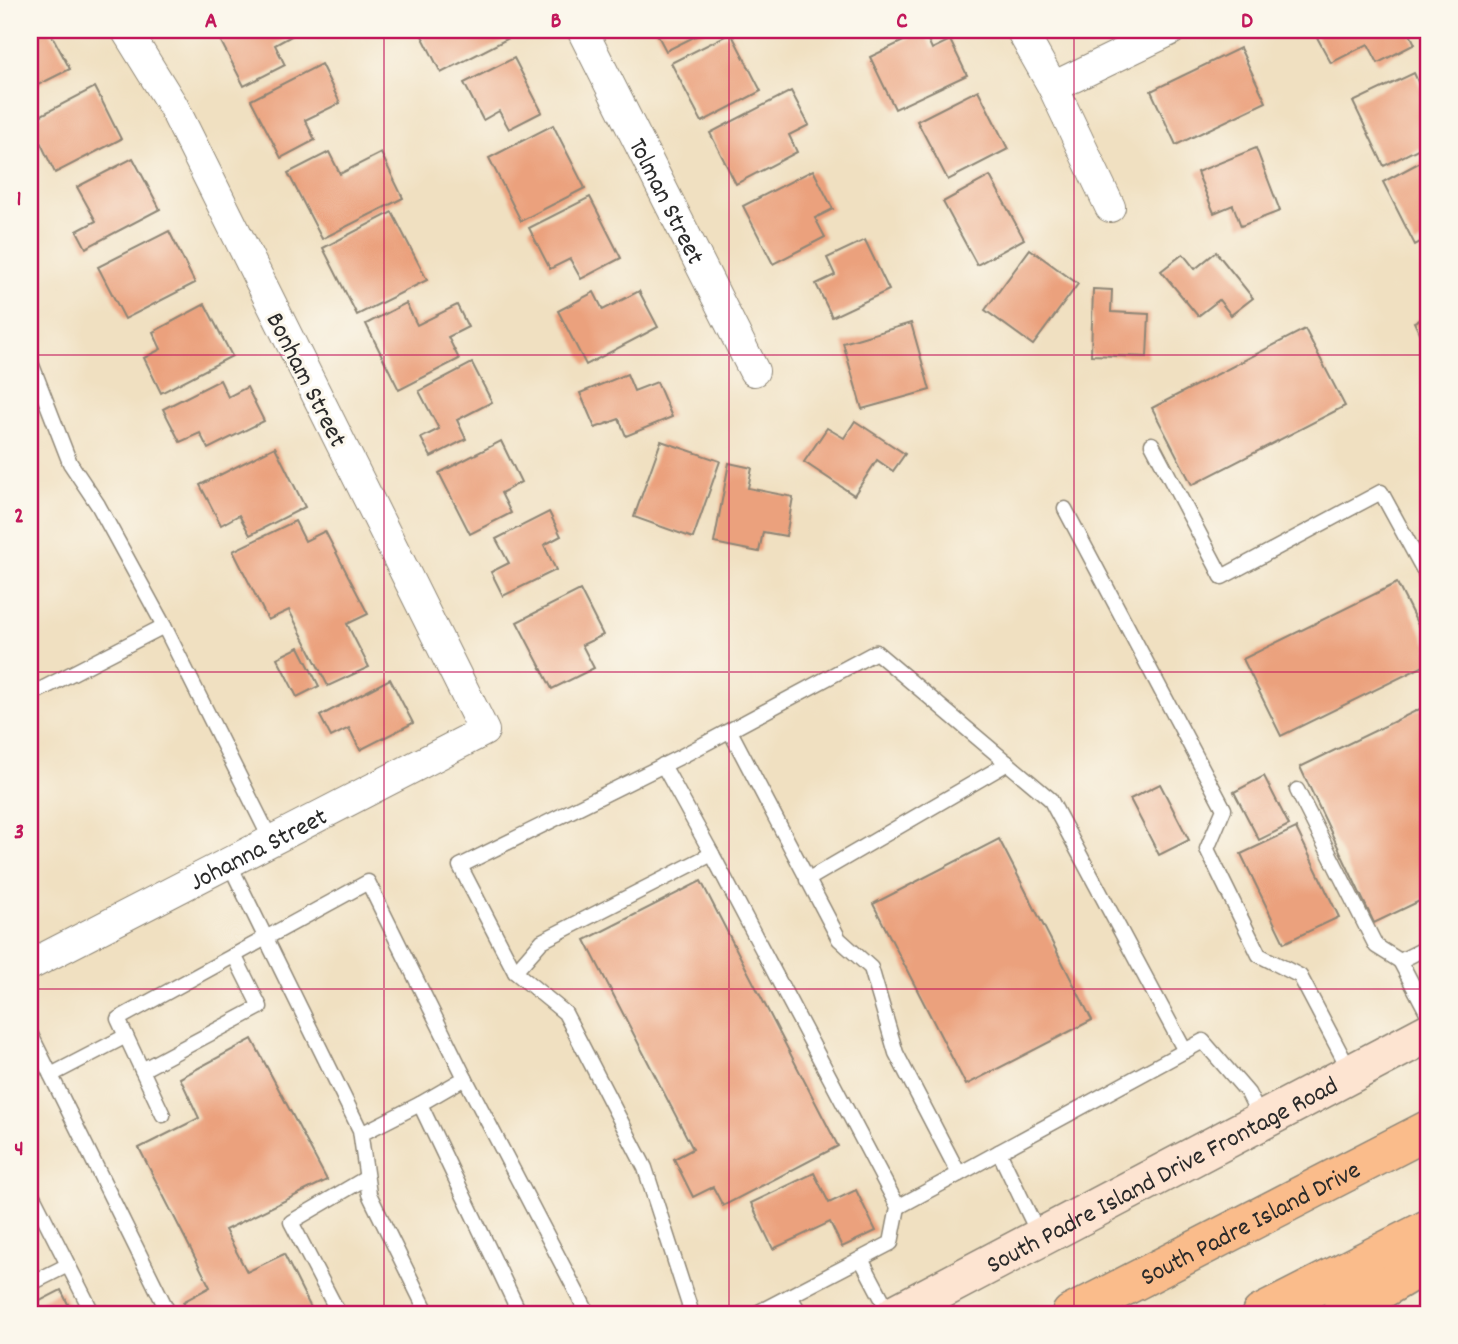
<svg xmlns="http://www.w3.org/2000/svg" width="1458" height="1344" font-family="Dekko,sans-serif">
	<rect width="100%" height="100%" fill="#fbf7ec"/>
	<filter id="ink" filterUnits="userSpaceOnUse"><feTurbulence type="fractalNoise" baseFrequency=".0143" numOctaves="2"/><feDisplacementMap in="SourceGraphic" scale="14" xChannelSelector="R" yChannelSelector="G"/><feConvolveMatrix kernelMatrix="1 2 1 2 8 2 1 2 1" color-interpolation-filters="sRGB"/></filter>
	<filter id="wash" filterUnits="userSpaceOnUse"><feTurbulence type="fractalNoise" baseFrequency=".00686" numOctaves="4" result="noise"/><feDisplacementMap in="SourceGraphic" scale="28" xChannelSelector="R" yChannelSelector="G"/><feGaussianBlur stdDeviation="1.57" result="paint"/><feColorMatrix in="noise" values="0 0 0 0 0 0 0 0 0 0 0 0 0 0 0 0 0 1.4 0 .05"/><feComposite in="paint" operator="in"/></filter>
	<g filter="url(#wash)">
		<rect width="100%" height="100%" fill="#f0e0c1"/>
		<g id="blocks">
			<g fill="#eba17d">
				<path d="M30,30H49L70,69L30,89Z"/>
				<path d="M215,30H293L295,34L275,45L285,65L244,86Z"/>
				<path d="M419,30H505L509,38L441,73Z"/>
				<path d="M655,30H708L666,51Z"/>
				<path d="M1313,30H1408L1415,44L1378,63L1368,44L1331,63Z"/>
				<path d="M924,31L932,49L950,40L967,75L895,109L870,57Z"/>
				<path d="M731,33L761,91L702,122L671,63Z"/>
				<path d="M1240,48L1266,102L1176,145L1151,91Z"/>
				<path d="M514,58L542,112L509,129L499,111L483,120L464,83Z"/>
				<path d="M321,64L340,103L305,120L315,140L281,158L251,100Z"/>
				<path d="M1414,73L1428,103V144L1384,166L1353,102Z"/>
				<path d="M95,87L121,139L55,173L30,121Z"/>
				<path d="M978,90L1008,149L948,180L917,121Z"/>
				<path d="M791,91L809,125L789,135L797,152L736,184L710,133Z"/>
				<path d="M553,125L585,188L521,221L489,158Z"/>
				<path d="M1256,148L1280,211L1241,226L1233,205L1214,213L1197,172Z"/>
				<path d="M329,152L340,174L381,153L403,198L322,239L288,173Z"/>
				<path d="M133,158L160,209L86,248L77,231L96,221L77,187Z"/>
				<path d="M1428,158V238L1415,245L1383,182Z"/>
				<path d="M813,170L833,209L815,218L825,237L773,264L743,206Z"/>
				<path d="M990,176L1024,239L977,265L943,202Z"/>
				<path d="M590,197L621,258L581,279L570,259L550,269L529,228Z"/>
				<path d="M392,212L427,280L357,315L323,248Z"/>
				<path d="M169,231L195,283L125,319L98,267Z"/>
				<path d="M865,240L889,290L832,317L816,284L835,275L827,258Z"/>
				<path d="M1030,249L1078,284L1033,345L985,310Z"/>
				<path d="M1216,252L1253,298L1231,315L1219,300L1198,316L1161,271L1183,254L1195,269Z"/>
				<path d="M1093,289L1112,290L1111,312L1149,314L1147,357L1091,355Z"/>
				<path d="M639,291L658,327L586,365L558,311L594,292L603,310Z"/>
				<path d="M406,303L417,325L457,305L468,327L448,337L459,359L399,390L366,324Z"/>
				<path d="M205,304L232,356L161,393L144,358L161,349L153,332Z"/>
				<path d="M1428,316V352L1414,322Z"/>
				<path d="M911,323L930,390L862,409L843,343Z"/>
				<path d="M1305,329L1345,406L1192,485L1152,408Z"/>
				<path d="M472,363L492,402L457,420L466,439L431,457L421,438L439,429L419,391Z"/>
				<path d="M627,374L634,391L657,382L672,417L626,436L619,419L595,428L580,393Z"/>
				<path d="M220,380L228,397L247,387L264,421L208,449L200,433L180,442L163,409Z"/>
				<path d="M855,421L905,454L893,471L877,460L854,495L804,462L827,428L844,438Z"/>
				<path d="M501,441L521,482L501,493L511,513L470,534L439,473Z"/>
				<path d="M661,441L720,461L693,538L634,517Z"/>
				<path d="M275,447L305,507L250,535L239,515L221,525L200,485Z"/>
				<path d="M729,463L752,468L748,488L793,497L786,536L763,532L759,552L714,543Z"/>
				<path d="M549,512L561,536L544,545L556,570L503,596L491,572L509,563L496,539Z"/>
				<path d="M295,521L305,541L325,531L368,614L347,624L369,667L328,686L289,610L268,620L233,551Z"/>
				<path d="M1397,583L1428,645V664L1281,736L1243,659Z"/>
				<path d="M580,590L603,635L582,645L594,668L552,689L517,622Z"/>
				<path d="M299,647L319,686L297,697L277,658Z"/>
				<path d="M390,679L413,723L360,750L349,728L331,737L320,716Z"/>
				<path d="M1428,705V897L1374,923L1300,767Z"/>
				<path d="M1264,776L1289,825L1259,840L1234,792Z"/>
				<path d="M1160,784L1189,840L1159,855L1130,799Z"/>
				<path d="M1296,828L1339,917L1284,943L1241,854Z"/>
				<path d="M999,839L1092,1020L966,1085L873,904Z"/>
				<path d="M701,881L838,1146L723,1206L713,1187L693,1197L674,1159L693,1149L585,940Z"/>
				<path d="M252,1039L327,1180L225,1230L247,1272L284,1254L314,1314H189L183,1302L210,1287L139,1148L199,1118L180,1078Z"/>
				<path d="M814,1173L829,1203L856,1190L876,1231L842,1247L830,1222L773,1249L751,1203Z"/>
				<path d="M61,1290L73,1314H30V1306Z"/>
			</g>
		</g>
	</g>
	<g filter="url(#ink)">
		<use href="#blocks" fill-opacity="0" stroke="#8e8676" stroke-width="2"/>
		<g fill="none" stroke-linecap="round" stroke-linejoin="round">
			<defs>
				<g id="lane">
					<path d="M30,360L70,463L98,505L164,626"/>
					<path d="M1152,444L1222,577L1381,492L1428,578"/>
					<path d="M1065,509L1224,809L1207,849L1259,955L1300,976L1350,1071"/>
					<path d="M30,695L164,626L271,840"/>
					<path d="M730,731L839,939L871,968L896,1053L959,1174L999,1152"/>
					<path d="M663,765L712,854"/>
					<path d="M1297,790L1376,946L1400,961"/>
					<path d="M229,863L360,1130L369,1194L428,1314"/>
					<path d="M807,880L1008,763"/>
					<path d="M1428,947L1400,961L1428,1014"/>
					<path d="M515,972L542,941L712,854L898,1207L891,1243L755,1314"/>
					<path d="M30,1033L169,1314"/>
					<path d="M142,1070L260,1007L234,955"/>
					<path d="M51,1075L126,1036"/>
					<path d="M465,1078L588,1314"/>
					<path d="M163,1115L118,1019L368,882L465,1078L420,1104L520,1314"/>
					<path d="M361,1134L420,1104"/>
					<path d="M30,1190L93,1314"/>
					<path d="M898,1207L959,1174"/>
					<path d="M1039,1235L999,1152L1203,1041L1248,1093L1262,1121"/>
					<path d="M861,1259L890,1314"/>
					<path d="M30,1284L68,1265"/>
					<path d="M790,1296L800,1314"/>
					<path d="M339,1314L291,1222L366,1178"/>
					<path d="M692,1314L645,1168L565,1013L515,972L460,866L682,756L876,652L1050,799L1185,1051"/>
				</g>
				<g id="street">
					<path id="s1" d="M582,30L754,371"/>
					<path d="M1021,30L1053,87L1110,207"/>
					<path d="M1053,87L1171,30"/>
					<path id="s2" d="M30,965L484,731L173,106L126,30"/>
				</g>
				<g id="secondary">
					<path id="s3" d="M895,1314L1428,1033"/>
				</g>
				<g id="highway">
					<path id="s4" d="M1071,1314L1428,1130"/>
					<path d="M1261,1314L1428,1229"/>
					<path d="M1340,1314L1428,1262"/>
				</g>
			</defs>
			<use href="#lane" stroke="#8e8676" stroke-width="17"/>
			<use href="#street" stroke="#8e8676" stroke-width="32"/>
			<use href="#secondary" stroke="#8e8676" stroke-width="41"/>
			<use href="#highway" stroke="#8e8676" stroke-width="41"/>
			<use href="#lane" stroke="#fff" stroke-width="14"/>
			<use href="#street" stroke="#fff" stroke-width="30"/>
			<use href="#secondary" stroke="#fde4d1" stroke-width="38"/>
			<use href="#highway" stroke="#fabc8b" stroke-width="38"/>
		</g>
	</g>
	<path fill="none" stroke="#c2185b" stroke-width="2" stroke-opacity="0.55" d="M384,30V1314M729,30V1314M1074,30V1314M30,355H1428M30,672H1428M30,989H1428"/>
	<g text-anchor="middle" stroke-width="6" stroke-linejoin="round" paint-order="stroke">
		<g font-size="26" fill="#2b2b2b" stroke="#fbf7ec">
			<text dy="9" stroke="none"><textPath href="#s1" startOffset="191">Tolman Street</textPath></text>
			<text transform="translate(308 379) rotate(63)" y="9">Bonham Street</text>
			<text dy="9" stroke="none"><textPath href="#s2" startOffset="256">Johanna Street</textPath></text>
			<text dy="9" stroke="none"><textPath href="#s3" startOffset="301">South Padre Island Drive Frontage Road</textPath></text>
			<text dy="9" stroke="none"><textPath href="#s4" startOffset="201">South Padre Island Drive</textPath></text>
		</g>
	</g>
	<rect width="1458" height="1344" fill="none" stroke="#fbf7ec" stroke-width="77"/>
	<rect x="38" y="38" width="1382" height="1268" fill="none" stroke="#c2185b" stroke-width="2.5"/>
	<g font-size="23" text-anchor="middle" font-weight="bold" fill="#c2185b">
		<text x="211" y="27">A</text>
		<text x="556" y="27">B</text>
		<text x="902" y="27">C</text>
		<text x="1247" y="27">D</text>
		<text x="19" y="205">1</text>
		<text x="19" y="522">2</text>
		<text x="19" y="838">3</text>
		<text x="19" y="1155">4</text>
	</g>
</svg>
